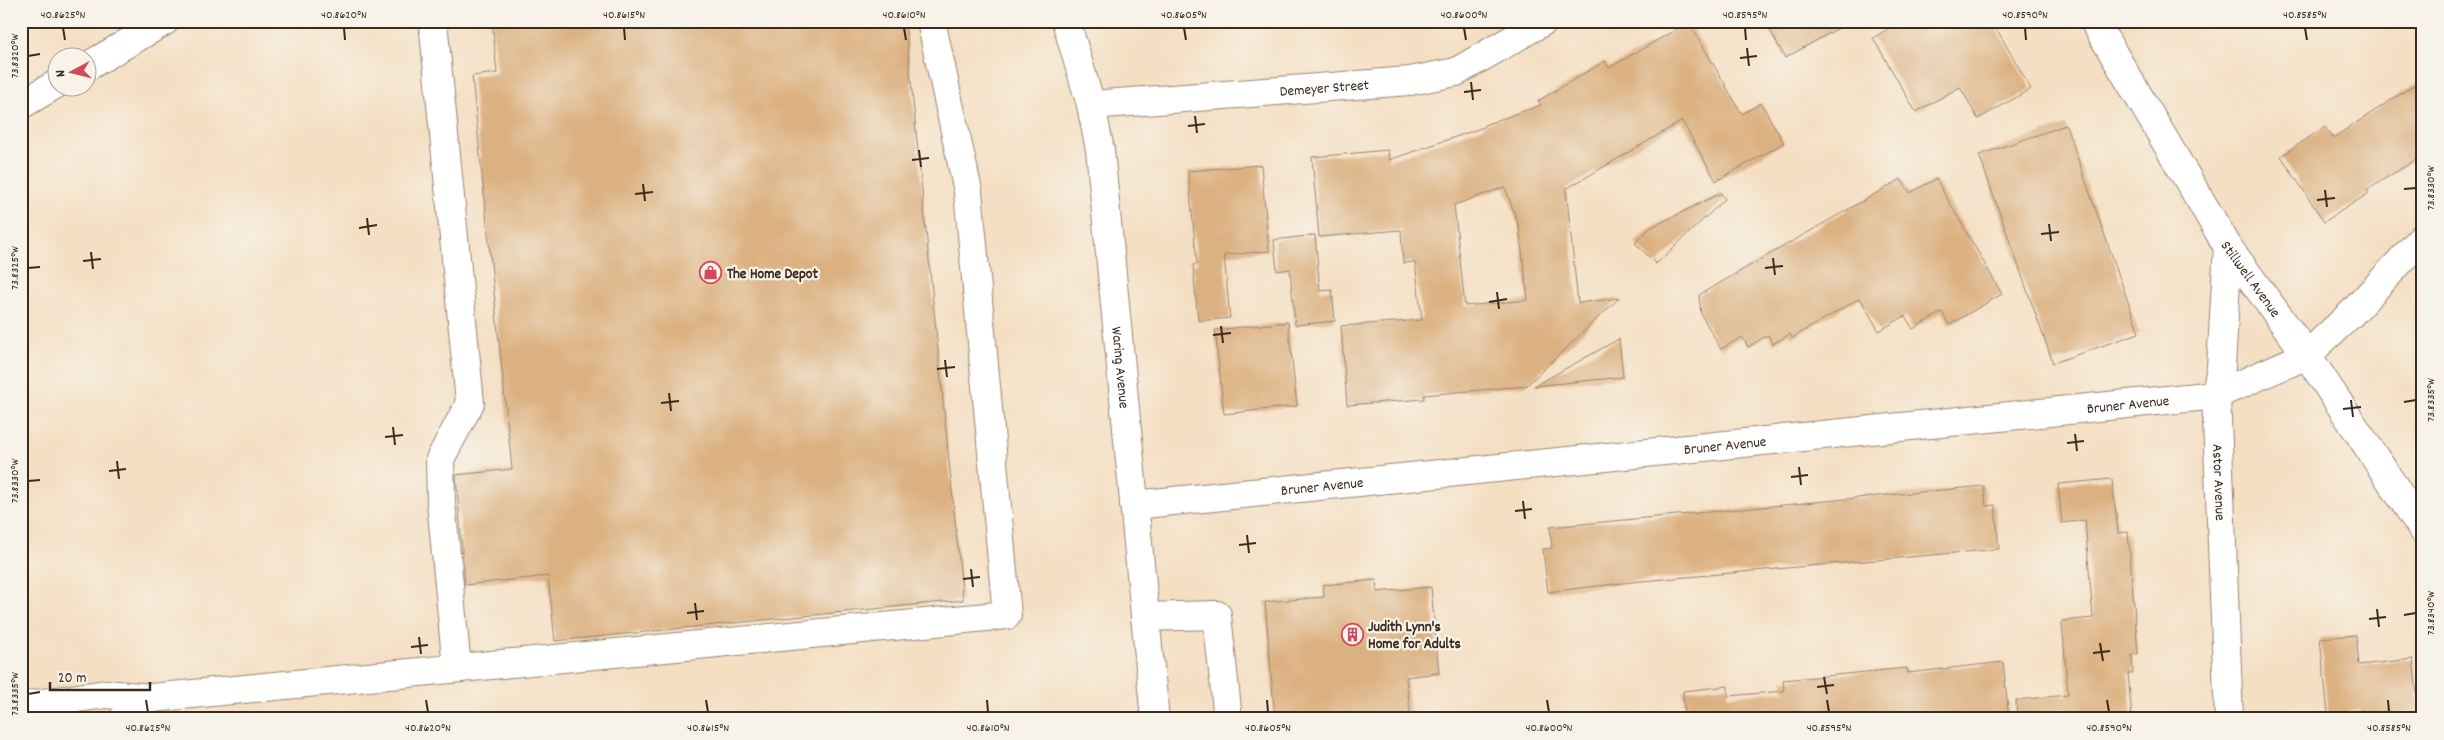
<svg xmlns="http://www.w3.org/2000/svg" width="2444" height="740" font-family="Dekko,sans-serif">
	<rect width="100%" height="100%" fill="#f7f3e8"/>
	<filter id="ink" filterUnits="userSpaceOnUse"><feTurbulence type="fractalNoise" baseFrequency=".02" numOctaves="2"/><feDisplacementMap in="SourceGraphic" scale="10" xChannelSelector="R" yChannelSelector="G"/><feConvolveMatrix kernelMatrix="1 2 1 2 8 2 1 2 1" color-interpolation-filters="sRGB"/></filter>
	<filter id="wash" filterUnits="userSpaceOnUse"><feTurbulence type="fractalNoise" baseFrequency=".0096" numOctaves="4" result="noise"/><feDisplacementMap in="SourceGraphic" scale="20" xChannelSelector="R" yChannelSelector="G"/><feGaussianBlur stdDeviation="1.12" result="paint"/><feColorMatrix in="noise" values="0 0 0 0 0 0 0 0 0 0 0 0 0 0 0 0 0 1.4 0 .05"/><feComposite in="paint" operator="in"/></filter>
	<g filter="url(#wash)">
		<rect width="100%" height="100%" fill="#f4dfc3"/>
		<g id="blocks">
			<g fill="#dcb181" fill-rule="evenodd">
				<path d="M492,21H905L963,600L555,641L548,576L465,585L456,475L512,469L472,76L497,73Z"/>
				<path d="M1765,21H1851L1785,58Z"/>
				<path d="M1900,21H1992L2031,89L1978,119L1960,87L1916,112L1873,38Z"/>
				<path d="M1689,22L1742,114L1761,103L1784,143L1716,181L1682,121L1566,189L1578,303L1619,298L1526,386L1424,395V399L1347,405L1341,326L1422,320L1415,262L1403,263L1401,230L1319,237L1312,157L1388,150L1389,160L1484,127V125L1541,105L1538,101L1605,61L1609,68ZM1505,187L1519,227L1528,300L1465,306L1454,205Z"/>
				<path d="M2423,79V155L2367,190L2369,193L2324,222L2281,156L2325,127L2333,138Z"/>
				<path d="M2066,125L2139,333L2053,363L1979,155Z"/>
				<path d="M1261,165L1269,251L1224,255L1230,318L1198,321L1193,265L1197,264L1188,171Z"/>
				<path d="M1901,179L1910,193L1936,179L2002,294L1949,325L1942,312L1913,329L1905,316L1879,331L1860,298L1792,338L1790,334L1773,344L1768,335L1748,347L1742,337L1721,349L1701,314L1699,295Z"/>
				<path d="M1721,193L1725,199L1656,264L1635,243L1650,228Z"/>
				<path d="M1315,235L1320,291L1332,290L1335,321L1295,325L1290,269L1277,271L1274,240Z"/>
				<path d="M1288,322L1297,406L1224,414L1215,330Z"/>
				<path d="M1619,339L1623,377L1534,386Z"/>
				<path d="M2112,479L2118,533L2128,532L2138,654L2132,655L2133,673H2128L2132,719H2017L2016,700L2068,695L2062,621L2093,618L2085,520L2062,523L2058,484Z"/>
				<path d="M1984,486L1986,506L1995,505L1999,549L1631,582L1548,592L1543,549L1552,548L1550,527Z"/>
				<path d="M1376,580L1377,592L1431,587L1439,673L1406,677L1411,719H1275L1265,602L1324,597L1323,585Z"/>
				<path d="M2356,635L2359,665L2413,659L2419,712L2363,718L2362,710L2328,714L2320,638Z"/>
				<path d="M2003,662L2009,719H1685L1683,691L1728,686V696L1784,691L1783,680L1907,668L1908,673Z"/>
			</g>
		</g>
	</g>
	<g filter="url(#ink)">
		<use href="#blocks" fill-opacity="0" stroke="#988470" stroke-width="1"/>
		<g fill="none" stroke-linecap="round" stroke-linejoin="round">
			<defs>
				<g id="minor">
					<path d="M433,21L470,403L440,459L441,502L457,668"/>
					<path id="s1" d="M1066,21L1091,105L1100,150L1155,719"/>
					<path id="s2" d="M2094,21L2228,247L2307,355L2423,530"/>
					<path d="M88,66L165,21"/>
					<path d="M21,105L58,83"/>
					<path id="s3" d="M1091,105L1410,81L1456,72L1544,21"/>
					<path id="s4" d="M2228,247L2221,367L2216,395L2229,719"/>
					<path id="s5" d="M1134,505L2216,395L2307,355L2352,313L2423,237"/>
					<path d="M1145,617L1217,615L1228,719"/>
					<path d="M21,706L106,694L151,698L1007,615L968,191L931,21"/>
					<path d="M123,719L151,698"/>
				</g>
			</defs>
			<use href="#minor" stroke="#988470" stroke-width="30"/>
			<use href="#minor" stroke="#fff" stroke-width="28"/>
		</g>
	</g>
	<path fill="none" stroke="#3b2a1e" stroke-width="2" d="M63,28L65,40M344,28L345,40M624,28L625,40M904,28L906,40M1184,28L1186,40M1464,28L1466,40M1745,28L1746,40M2025,28L2026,40M2305,28L2307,40M1747,48L1749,66M28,56L40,54M1740,58L1757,56M1471,82L1473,100M1464,92L1481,90M1195,116L1197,133M1188,126L1205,124M919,150L921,167M912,160L929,158M643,184L645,201M2404,189L2416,188M2325,190L2327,207M635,194L653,192M2317,200L2335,198M367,218L369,235M2049,224L2051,241M359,228L377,225M2041,234L2059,232M91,252L93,269M1773,258L1775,275M83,261L101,259M28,268L40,267M1765,268L1783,266M1497,292L1499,309M1489,302L1507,299M1221,326L1223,343M1213,335L1231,333M945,360L947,377M937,369L955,367M669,393L671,411M2351,400L2353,417M2404,402L2416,400M661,403L679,401M2343,409L2361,407M393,427L395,445M2075,434L2077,451M385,437L403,435M2067,443L2084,441M117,461L119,479M1799,467L1801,485M109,471L126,469M1791,477L1808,475M28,481L40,480M1523,501L1525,519M1515,511L1532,509M1247,535L1249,553M1239,545L1256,543M971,569L973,587M963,579L980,577M695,603L697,620M2377,609L2379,627M687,613L704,611M2404,615L2416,613M2369,619L2386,617M419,637L421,654M2100,643L2103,661M411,647L428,645M2093,653L2110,651M1824,677L1827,694M1817,687L1834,685M28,694L40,692M146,700L148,712M426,700L428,712M706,700L708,712M987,700L988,712M1267,700L1268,712M1547,700L1549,712M1827,700L1829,712M2107,700L2109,712M2388,700L2389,712"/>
	<defs>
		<symbol id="shop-ring" viewBox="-11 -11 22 22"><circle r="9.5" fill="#f7f3e8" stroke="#d1495b" stroke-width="1.5"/><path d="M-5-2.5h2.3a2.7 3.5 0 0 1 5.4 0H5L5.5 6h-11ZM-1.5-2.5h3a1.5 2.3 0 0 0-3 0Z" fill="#d1495b"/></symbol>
		<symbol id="building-ring" viewBox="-11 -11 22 22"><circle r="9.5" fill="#f7f3e8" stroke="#d1495b" stroke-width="1.5"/><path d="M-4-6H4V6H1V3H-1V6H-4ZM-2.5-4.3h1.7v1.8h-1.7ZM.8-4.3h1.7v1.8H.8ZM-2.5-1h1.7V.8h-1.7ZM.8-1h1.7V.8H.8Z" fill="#d1495b"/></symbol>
	</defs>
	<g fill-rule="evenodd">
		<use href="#shop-ring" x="698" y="260" width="25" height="25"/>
		<use href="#building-ring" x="1340" y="622" width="25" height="25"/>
	</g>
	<g text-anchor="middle" stroke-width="4.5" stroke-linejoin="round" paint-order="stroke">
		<g font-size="15" fill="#3b2a1e" stroke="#f7f3e8">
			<text dy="5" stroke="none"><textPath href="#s3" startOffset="234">Demeyer Street</textPath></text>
			<text dy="5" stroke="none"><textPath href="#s2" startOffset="302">Stillwell Avenue</textPath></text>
			<text dy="5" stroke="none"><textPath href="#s1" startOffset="352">Waring Avenue</textPath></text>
			<text dy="5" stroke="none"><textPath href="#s5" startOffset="999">Bruner Avenue</textPath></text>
			<text dy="5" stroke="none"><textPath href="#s5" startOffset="594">Bruner Avenue</textPath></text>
			<text dy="5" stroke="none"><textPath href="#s4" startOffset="236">Astor Avenue</textPath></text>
			<text dy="5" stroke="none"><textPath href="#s5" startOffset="189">Bruner Avenue</textPath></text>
		</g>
		<g font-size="15" font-weight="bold" fill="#3b2a1e" stroke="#f7f3e8" text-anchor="start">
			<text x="727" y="278">The Home Depot</text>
			<text x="1368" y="631">Judith Lynn's<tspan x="1368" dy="17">Home for Adults</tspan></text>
		</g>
	</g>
	<rect width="2444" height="740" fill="none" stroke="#f7f3e8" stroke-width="55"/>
	<g transform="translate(72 72) rotate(263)"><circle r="24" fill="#f7f3e8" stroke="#aca397"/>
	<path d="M0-4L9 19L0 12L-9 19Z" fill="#d1495b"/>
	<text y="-8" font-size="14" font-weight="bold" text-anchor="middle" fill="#3b2a1e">N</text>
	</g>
	<path d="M50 682v8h100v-8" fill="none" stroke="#3b2a1e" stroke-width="2.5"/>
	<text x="58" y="682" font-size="15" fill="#3b2a1e" stroke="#f7f3e8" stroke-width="4" paint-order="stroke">20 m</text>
	<rect x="28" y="28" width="2388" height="684" fill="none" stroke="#3b2a1e" stroke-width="2"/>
	<g font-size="12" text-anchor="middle" fill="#3b2a1e">
		<text x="63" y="18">40.8625°N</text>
		<text x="344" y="18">40.8620°N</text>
		<text x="624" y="18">40.8615°N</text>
		<text x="904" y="18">40.8610°N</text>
		<text x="1184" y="18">40.8605°N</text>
		<text x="1464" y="18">40.8600°N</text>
		<text x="1745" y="18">40.8595°N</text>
		<text x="2025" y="18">40.8590°N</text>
		<text x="2305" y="18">40.8585°N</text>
		<text transform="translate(14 56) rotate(-90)" y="4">73.8320°W</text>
		<text transform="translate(2430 188) rotate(-90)" y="4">73.8330°W</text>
		<text transform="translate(14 268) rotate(-90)" y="4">73.8325°W</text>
		<text transform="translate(2430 400) rotate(-90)" y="4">73.8335°W</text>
		<text transform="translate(14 481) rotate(-90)" y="4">73.8330°W</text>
		<text transform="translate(2430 613) rotate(-90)" y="4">73.8340°W</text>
		<text transform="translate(14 694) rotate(-90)" y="4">73.8335°W</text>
		<text x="148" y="731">40.8625°N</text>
		<text x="428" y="731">40.8620°N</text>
		<text x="708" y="731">40.8615°N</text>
		<text x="988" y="731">40.8610°N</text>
		<text x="1268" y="731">40.8605°N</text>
		<text x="1549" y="731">40.8600°N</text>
		<text x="1829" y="731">40.8595°N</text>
		<text x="2109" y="731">40.8590°N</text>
		<text x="2389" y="731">40.8585°N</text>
	</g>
</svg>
